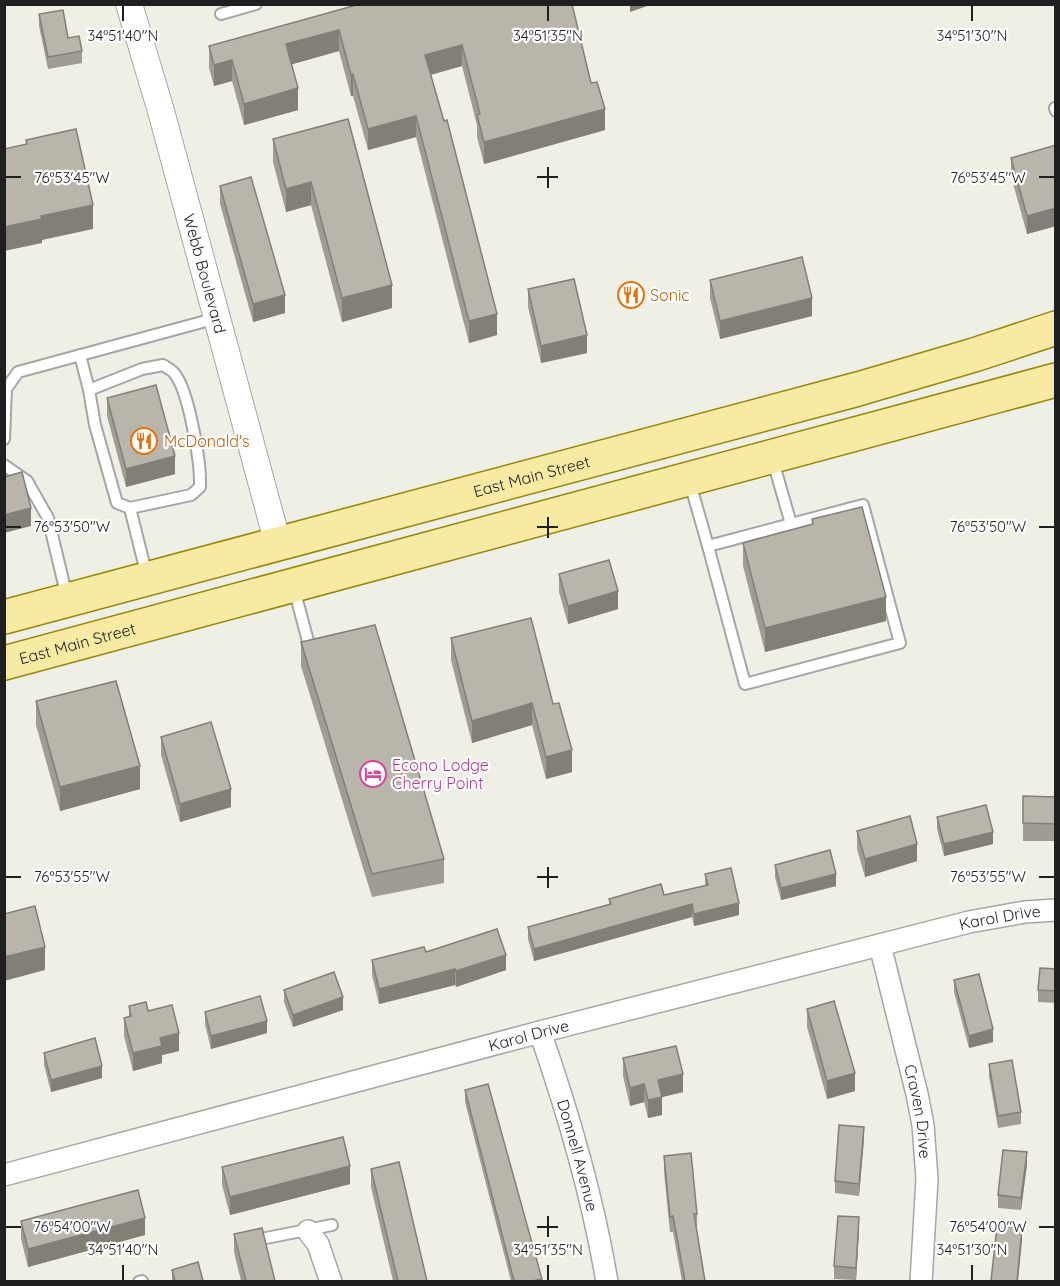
<svg xmlns="http://www.w3.org/2000/svg" width="1060" height="1286" font-family="Quicksand,sans-serif">
	<rect width="100%" height="100%" fill="#efefe6"/>
	<g fill="none" stroke-linecap="round" stroke-linejoin="round">
		<defs>
			<g id="service">
				<path d="M221,14L256,4"/>
				<path d="M1055,108L1056,111"/>
				<path d="M80,355L89,390"/>
				<path d="M163,365C166,367 172,370 174,373C189,390 201,464 200,487L191,495L130,508L117,503L95,425L89,390L142,369Z"/>
				<path d="M4,439L6,389L18,372L217,318"/>
				<path d="M773,461L791,524"/>
				<path d="M4,465L27,481L48,518L67,597"/>
				<path d="M690,483L708,546"/>
				<path d="M863,505L900,643L745,684L708,546Z"/>
				<path d="M130,508L147,576"/>
				<path d="M294,589L308,641"/>
				<path d="M261,1239L332,1225"/>
				<path d="M139,1282L142,1281"/>
			</g>
			<g id="minor">
				<path id="s1" d="M880,945L917,1094L923,1125L927,1179L921,1282"/>
				<path id="s2" d="M540,1032C568,1112 593,1198 607,1282"/>
				<path id="s3" d="M4,1175L540,1032L969,922L1025,912L1056,910"/>
				<path d="M308,1231L318,1244L331,1282"/>
			</g>
			<g id="tertiary">
				<path id="s4" d="M129,4L161,111L278,544"/>
			</g>
			<g id="primary">
				<path id="s5" d="M4,617L858,389L974,355L1056,328"/>
				<path id="s6" d="M4,663L1056,380"/>
			</g>
		</defs>
		<use href="#service" stroke="#a6a6a6" stroke-width="14"/>
		<use href="#minor" stroke="#a6a6a6" stroke-width="24"/>
		<use href="#tertiary" stroke="#a6a6a6" stroke-width="28"/>
		<use href="#primary" stroke="#948907" stroke-width="36"/>
		<use href="#service" stroke="#fff" stroke-width="10"/>
		<use href="#minor" stroke="#fff" stroke-width="21"/>
		<use href="#tertiary" stroke="#fff" stroke-width="26"/>
		<use href="#primary" stroke="#f8e9a3" stroke-width="33"/>
	</g>
	<g fill="#9f9c93">
		<path d="M360,4L591,83L605,130L484,164L477,137V125L462,66L431,75L497,335L469,343L416,137L368,150L353,96H351L339,51L292,64L298,110L244,125L232,81L214,86L209,68V46Z"/>
		<path d="M39,14L68,38L82,51V63L48,69L39,26Z"/>
		<path d="M348,119L392,308L342,322L311,205L286,212L273,162V139Z"/>
		<path d="M1056,145V226L1027,234L1011,176V158Z"/>
		<path d="M220,186L285,313L253,322L220,204Z"/>
		<path d="M710,280L812,316L720,339L710,298Z"/>
		<path d="M528,289L587,353L541,363L528,307Z"/>
		<path d="M107,398L175,474L126,487L107,416Z"/>
		<path d="M812,519L886,621L765,652L743,566V543L812,525Z"/>
		<path d="M559,574L618,609L568,624L559,592Z"/>
		<path d="M451,638L553,704L572,772L546,779L532,725L472,743L451,660Z"/>
		<path d="M301,642L444,859V883L372,897L301,666Z"/>
		<path d="M36,701L140,789L60,811L36,725Z"/>
		<path d="M161,737L231,807L180,822L161,755Z"/>
		<path d="M1023,796L1056,797V841H1023Z"/>
		<path d="M937,817L993,844L944,856L937,829Z"/>
		<path d="M857,831L917,861L865,877L857,849Z"/>
		<path d="M775,865L836,886L781,900L775,877Z"/>
		<path d="M705,874L739,915L694,926L692,917L534,961L528,939V927L609,904V899L664,895L705,886Z"/>
		<path d="M426,952L506,970L456,987L455,985L379,1004L372,975V960Z"/>
		<path d="M1056,969V1003L1038,1002V990Z"/>
		<path d="M954,980L993,1042L969,1048L954,992Z"/>
		<path d="M284,990L343,1010L293,1027L284,1002Z"/>
		<path d="M129,1006L148,1011L179,1051L162,1055V1063L133,1071L124,1036V1018L129,1017Z"/>
		<path d="M807,1009L855,1091L827,1099L807,1027Z"/>
		<path d="M205,1012L267,1033L211,1049L205,1024Z"/>
		<path d="M44,1053L102,1078L51,1092L44,1065Z"/>
		<path d="M623,1058L683,1092L662,1097V1115L648,1118L644,1102L630,1106L623,1076Z"/>
		<path d="M989,1064L1021,1112V1124L998,1128L989,1076Z"/>
		<path d="M465,1090L542,1281H511L465,1102Z"/>
		<path d="M864,1139L859,1196L835,1193V1181Z"/>
		<path d="M664,1156L697,1214V1230L705,1281H682L673,1232H670L664,1172Z"/>
		<path d="M1027,1164L1021,1210L998,1208V1195Z"/>
		<path d="M222,1167L350,1184L230,1215L222,1185Z"/>
		<path d="M371,1169L427,1281H393L371,1187Z"/>
		<path d="M21,1221L145,1235L28,1267L21,1239Z"/>
		<path d="M859,1229L856,1280L834,1279V1266Z"/>
		<path d="M234,1234L275,1281H241L234,1252Z"/>
		<path d="M172,1270L203,1281H172Z"/>
	</g>
	<g fill="#827f78">
		<path d="M630,4H653L630,12Z"/>
		<path d="M339,30V51L286,66V44Z"/>
		<path d="M462,45V66L425,76V55Z"/>
		<path d="M232,60V81L214,86V65Z"/>
		<path d="M353,74V96H351V75Z"/>
		<path d="M298,88V110L244,125V104Z"/>
		<path d="M605,109V130L484,164V142Z"/>
		<path d="M416,116V137L368,150V129Z"/>
		<path d="M311,182V205L286,212V189Z"/>
		<path d="M93,205V229L42,240V243L4,251V227L41,216Z"/>
		<path d="M1056,208V226L1027,234V216Z"/>
		<path d="M392,285V308L342,322V298Z"/>
		<path d="M285,295V313L253,322V304Z"/>
		<path d="M812,298V316L720,339V321Z"/>
		<path d="M497,314V335L469,343V321Z"/>
		<path d="M587,335V353L541,363V346Z"/>
		<path d="M175,456V474L126,487V469Z"/>
		<path d="M31,508V526L4,533V515Z"/>
		<path d="M618,591V609L568,624V606Z"/>
		<path d="M886,597V621L765,652V628Z"/>
		<path d="M532,703V725L472,743V721Z"/>
		<path d="M572,750V772L546,779V757Z"/>
		<path d="M140,766V789L60,811V787Z"/>
		<path d="M231,789V807L180,822V804Z"/>
		<path d="M993,832V844L944,856V844Z"/>
		<path d="M917,844V861L865,877V859Z"/>
		<path d="M836,874V886L781,900V888Z"/>
		<path d="M739,903V915L694,926V914Z"/>
		<path d="M692,904V917L534,961V949Z"/>
		<path d="M45,947V970L4,981V957Z"/>
		<path d="M506,955V970L456,987V971Z"/>
		<path d="M455,969V985L379,1004V989Z"/>
		<path d="M343,997V1010L293,1027V1015Z"/>
		<path d="M267,1021V1033L211,1049V1036Z"/>
		<path d="M993,1029V1042L969,1048V1036Z"/>
		<path d="M179,1033V1051L162,1055V1063L133,1071V1053L160,1038Z"/>
		<path d="M102,1066V1078L51,1092V1080Z"/>
		<path d="M855,1073V1091L827,1099V1081Z"/>
		<path d="M683,1074V1092L662,1097V1115L648,1118V1100L658,1080Z"/>
		<path d="M644,1084V1102L630,1106V1088Z"/>
		<path d="M864,1127V1139L859,1196V1184Z"/>
		<path d="M1027,1152V1164L1021,1210V1198Z"/>
		<path d="M350,1166V1184L230,1215V1197Z"/>
		<path d="M859,1217V1229L856,1280V1268Z"/>
		<path d="M145,1218V1235L28,1267V1249Z"/>
		<path d="M1022,1228V1241L1018,1281H1017Z"/>
	</g>
	<g fill="#b9b5ab" stroke="#827f78" stroke-width="1.5">
		<path d="M360,4H572L591,83L597,82L605,109L484,142L477,115L480,114L462,45L425,55L444,121L447,120L497,314L469,321L416,116L368,129L353,74L351,75L339,30L286,44L298,88L244,104L232,60L214,65L209,46Z"/>
		<path d="M63,10L68,38L79,36L82,51L48,57L39,14Z"/>
		<path d="M348,119L392,285L342,298L311,182L286,189L273,139Z"/>
		<path d="M76,129L93,205L41,216L42,219L4,227V149L27,144L26,140Z"/>
		<path d="M1056,145V208L1027,216L1011,158Z"/>
		<path d="M251,177L285,295L253,304L220,186Z"/>
		<path d="M802,257L812,298L720,321L710,280Z"/>
		<path d="M574,279L587,335L541,346L528,289Z"/>
		<path d="M156,385L175,456L126,469L107,398Z"/>
		<path d="M22,472L31,508L4,515V477Z"/>
		<path d="M862,507L886,597L765,628L743,543L813,524L812,519Z"/>
		<path d="M609,560L618,591L568,606L559,574Z"/>
		<path d="M531,618L553,704L559,703L572,750L546,757L532,703L472,721L451,638Z"/>
		<path d="M375,625L444,859L372,874L301,642Z"/>
		<path d="M116,681L140,766L60,787L36,701Z"/>
		<path d="M211,722L231,789L180,804L161,737Z"/>
		<path d="M1023,796L1056,797V824L1023,823Z"/>
		<path d="M986,805L993,832L944,844L937,817Z"/>
		<path d="M910,816L917,844L865,859L857,831Z"/>
		<path d="M830,850L836,874L781,888L775,865Z"/>
		<path d="M731,868L739,903L694,914L692,904L534,949L528,927L611,904L609,899L661,884L664,895L708,885L705,874Z"/>
		<path d="M35,906L45,947L4,957V914Z"/>
		<path d="M497,929L506,955L456,971L455,969L379,989L372,960L424,947L426,952Z"/>
		<path d="M1040,968L1056,969V991L1038,990Z"/>
		<path d="M334,972L343,997L293,1015L284,990Z"/>
		<path d="M979,974L993,1029L969,1036L954,980Z"/>
		<path d="M260,996L267,1021L211,1036L205,1012Z"/>
		<path d="M834,1001L855,1073L827,1081L807,1009Z"/>
		<path d="M146,1002L148,1011L172,1005L179,1033L160,1038L162,1046L133,1053L124,1018L131,1016L129,1006Z"/>
		<path d="M95,1038L102,1066L51,1080L44,1053Z"/>
		<path d="M676,1046L683,1074L658,1080L662,1097L648,1100L644,1084L630,1088L623,1058Z"/>
		<path d="M1012,1060L1021,1112L998,1116L989,1064Z"/>
		<path d="M488,1084L542,1279L532,1281H514L465,1090Z"/>
		<path d="M839,1125L864,1127L859,1184L835,1181Z"/>
		<path d="M343,1137L350,1166L230,1197L222,1167Z"/>
		<path d="M1003,1150L1027,1152L1021,1198L998,1195Z"/>
		<path d="M691,1153L697,1214H694L705,1281H685L673,1216L670,1217L664,1156Z"/>
		<path d="M399,1162L427,1281H398L371,1169Z"/>
		<path d="M138,1190L145,1218L28,1249L21,1221Z"/>
		<path d="M838,1216L859,1217L856,1268L834,1266Z"/>
		<path d="M997,1226L1022,1228L1017,1281H991Z"/>
		<path d="M262,1228L275,1281H246L234,1234Z"/>
		<path d="M198,1262L203,1281H175L172,1270Z"/>
	</g>
	<path fill="none" stroke="#1f1f1f" stroke-width="2" d="M123,6V21M548,6V21M972,6V21M548,167V188M6,177H21M537,177H558M1039,177H1054M548,517V538M6,527H21M537,527H558M1039,527H1054M548,867V888M6,877H21M537,877H558M1039,877H1054M548,1216V1237M6,1227H21M537,1227H558M1039,1227H1054M123,1265V1280M548,1265V1280M972,1265V1280"/>
	<defs>
		<symbol id="restaurant-ring" viewBox="-11 -11 22 22"><circle r="9.5" fill="#fff" stroke="#e8710a" stroke-width="1.5"/><path d="M-5-6h1v4h1v-4h1v4h1v-4h1v5L-1.5 .5V6h-2V.5L-5-1ZM5-6V6H3V1.5H1.5Q1.5-4 5-6Z" fill="#e8710a"/></symbol>
		<symbol id="hotel-ring" viewBox="-11 -11 22 22"><circle r="9.5" fill="#fff" stroke="#d1479c" stroke-width="1.5"/><path d="M-6-4.5h1.5V1H6V5H4.5V3h-9V5H-6ZM-4 0a1.8 1.8 0 1 1 3.6 0ZM.5 0V-2.5h3Q6-2.5 6 0Z" fill="#d1479c"/></symbol>
	</defs>
	<g fill-rule="evenodd">
		<use href="#restaurant-ring" x="616" y="280" width="30" height="30"/>
		<use href="#restaurant-ring" x="129" y="426" width="30" height="30"/>
		<use href="#hotel-ring" x="358" y="759" width="30" height="30"/>
	</g>
	<g text-anchor="middle" stroke-width="4.5" stroke-linejoin="round" paint-order="stroke">
		<g font-size="16" fill="#1f1f1f" stroke="#fff">
			<text dy="6" stroke="none"><textPath href="#s4" startOffset="280">Webb Boulevard</textPath></text>
			<text dy="6" stroke="none"><textPath href="#s5" startOffset="546">East Main Street</textPath></text>
			<text dy="6" stroke="none"><textPath href="#s6" startOffset="76">East Main Street</textPath></text>
			<text dy="6" stroke="none"><textPath href="#s3" startOffset="1029">Karol Drive</textPath></text>
			<text dy="6" stroke="none"><textPath href="#s3" startOffset="543">Karol Drive</textPath></text>
			<text dy="6" stroke="none"><textPath href="#s1" startOffset="171">Craven Drive</textPath></text>
			<text dy="6" stroke="none"><textPath href="#s2" startOffset="129">Donnell Avenue</textPath></text>
		</g>
		<g font-size="16" fill="#c56008" stroke="#fff" text-anchor="start">
			<text x="650" y="301">Sonic</text>
			<text x="164" y="447">McDonald's</text>
		</g>
		<g font-size="16" fill="#b23c85" stroke="#fff" text-anchor="start">
			<text x="392" y="771">Econo Lodge<tspan x="392" dy="18">Cherry Point</tspan></text>
		</g>
	</g>
	<g font-size="15" text-anchor="middle" fill="#1f1f1f" stroke="#fff" stroke-width="4.5" stroke-linejoin="round" paint-order="stroke">
		<text x="123" y="41">34°51'40"N</text>
		<text x="548" y="41">34°51'35"N</text>
		<text x="972" y="41">34°51'30"N</text>
		<text x="988" y="183">76°53'45"W</text>
		<text x="72" y="183">76°53'45"W</text>
		<text x="988" y="532">76°53'50"W</text>
		<text x="72" y="532">76°53'50"W</text>
		<text x="988" y="882">76°53'55"W</text>
		<text x="72" y="882">76°53'55"W</text>
		<text x="988" y="1232">76°54'00"W</text>
		<text x="72" y="1232">76°54'00"W</text>
		<text x="123" y="1255">34°51'40"N</text>
		<text x="548" y="1255">34°51'35"N</text>
		<text x="972" y="1255">34°51'30"N</text>
	</g>
	<rect width="1060" height="1286" fill="none" stroke="#1f1f1f" stroke-width="12"/>
</svg>
